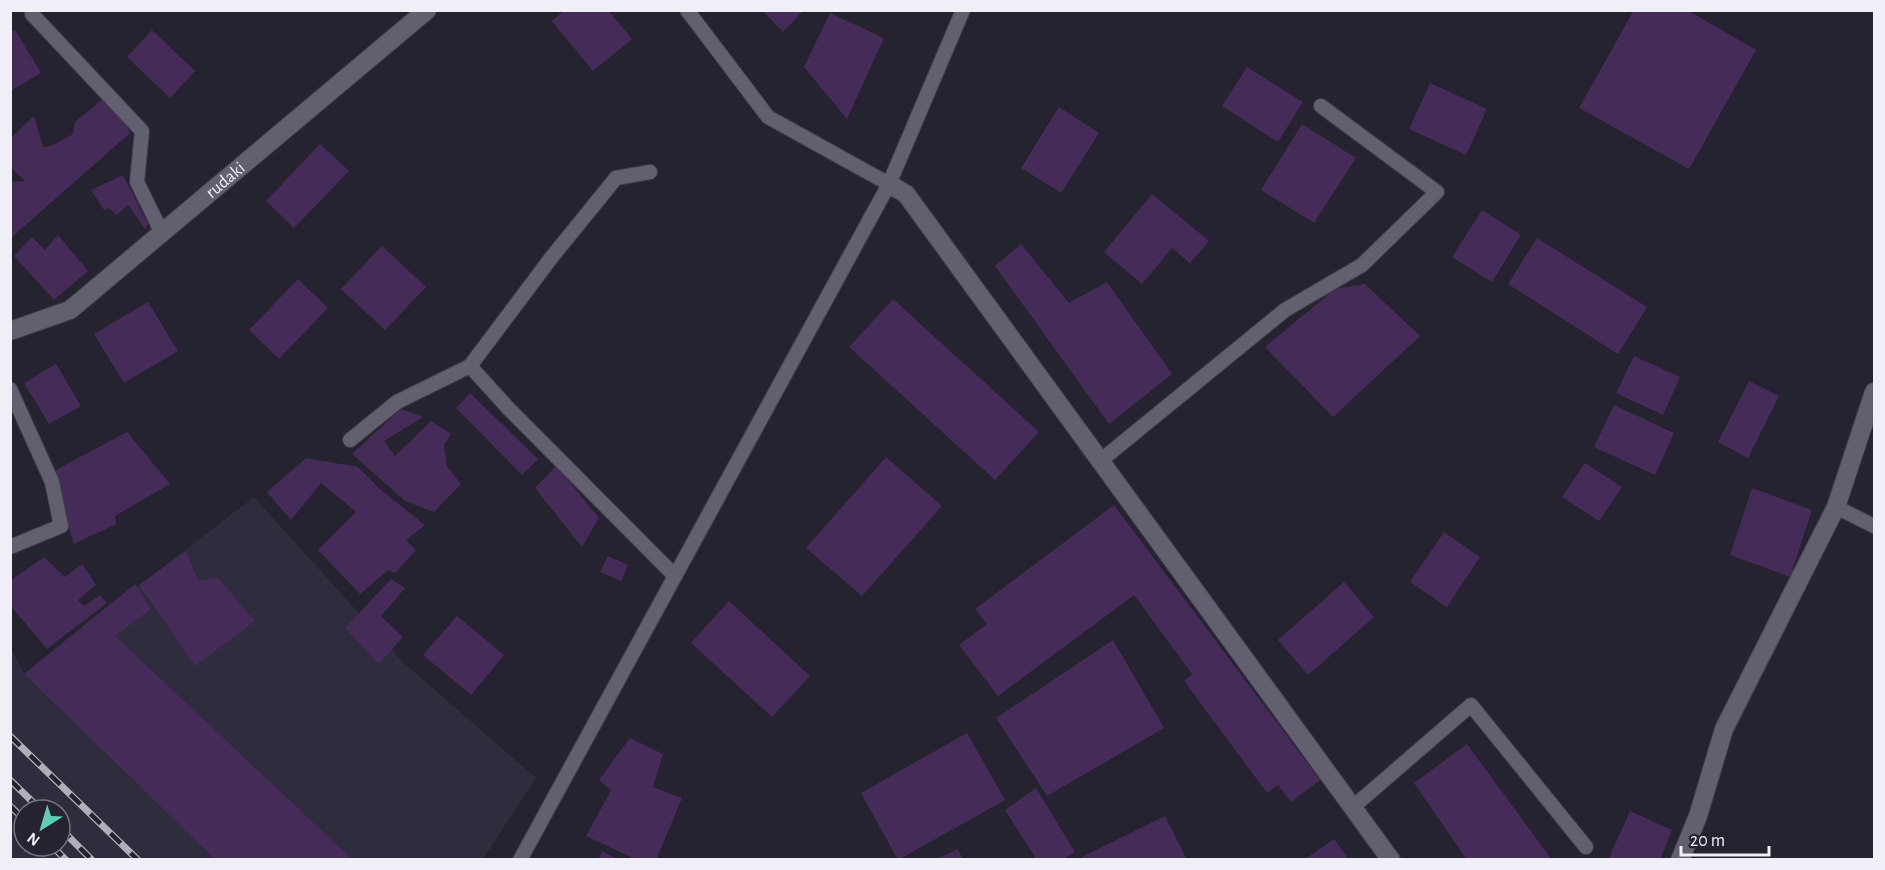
<svg xmlns="http://www.w3.org/2000/svg" width="1885" height="870" font-family="'Alegreya Sans',sans-serif">
	<rect width="100%" height="100%" fill="#25232f"/>
	<path fill="#2f2c3d" fill-rule="evenodd" d="M254,497L404,663L536,778L483,859H11L10,653H14L24,674ZM24,810H60V846H24Z"/>
	<g fill="#452b57">
		<path d="M565,10H608L632,39L593,71L552,21Z"/>
		<path d="M762,10H804L783,32Z"/>
		<path d="M1634,10H1687L1756,50L1689,169L1579,108Z"/>
		<path d="M830,13L884,38L847,119L804,67Z"/>
		<path d="M15,30L41,73L10,91V33Z"/>
		<path d="M152,30L195,71L170,98L127,57Z"/>
		<path d="M1247,67L1303,102L1278,142L1222,106Z"/>
		<path d="M1430,83L1487,109L1466,155L1409,129Z"/>
		<path d="M103,99L121,113L130,133L12,237L10,182L25,181L10,167V139L34,116L43,147L51,146L73,134L75,122Z"/>
		<path d="M1059,107L1099,133L1061,193L1021,168Z"/>
		<path d="M1302,124L1356,158L1314,223L1261,190Z"/>
		<path d="M320,144L349,171L294,228L266,201Z"/>
		<path d="M123,175L148,224L145,229L128,205L117,215L108,208L104,210L91,190Z"/>
		<path d="M1152,194L1209,241L1190,263L1172,248L1142,284L1104,252Z"/>
		<path d="M1482,210L1521,235L1492,282L1452,257Z"/>
		<path d="M58,235L88,271L54,300L14,256L32,237L45,250Z"/>
		<path d="M1537,238L1647,307L1618,354L1508,284Z"/>
		<path d="M1021,244L1069,303L1107,282L1172,374L1109,424L995,266Z"/>
		<path d="M382,246L426,287L385,330L341,289Z"/>
		<path d="M298,279L328,308L279,359L249,330Z"/>
		<path d="M1365,284L1420,336L1333,417L1265,347L1335,289Z"/>
		<path d="M893,299L1039,432L995,480L849,347Z"/>
		<path d="M148,302L178,351L124,383L94,334Z"/>
		<path d="M1634,356L1680,377L1663,415L1616,393Z"/>
		<path d="M56,364L81,406L49,424L24,383Z"/>
		<path d="M1749,381L1779,396L1748,458L1718,442Z"/>
		<path d="M470,393L538,459L522,475L456,408Z"/>
		<path d="M1614,405L1674,433L1655,475L1594,447Z"/>
		<path d="M401,409L423,417L384,441L395,456L431,421L451,434L444,445L447,466L461,484L434,512L405,501L352,454Z"/>
		<path d="M127,432L170,484L115,516L116,524L74,544L52,472Z"/>
		<path d="M886,457L942,506L862,596L806,548Z"/>
		<path d="M306,458L358,467L381,490L425,525L406,540L416,550L395,573L388,570L360,594L318,550L356,512L321,483L291,520L267,492Z"/>
		<path d="M1585,463L1622,487L1599,521L1562,497Z"/>
		<path d="M556,466L599,518L582,547L535,488Z"/>
		<path d="M1752,488L1812,510L1790,577L1730,555Z"/>
		<path d="M1114,505L1320,780L1291,802L1278,785L1267,793L1184,681L1192,674L1134,595L998,696L959,645L987,624L975,609Z"/>
		<path d="M1444,532L1480,557L1447,607L1410,582Z"/>
		<path d="M186,551L198,580L218,578L255,621L195,666L139,585Z"/>
		<path d="M608,556L628,565L621,581L600,572Z"/>
		<path d="M44,557L65,577L82,564L96,585L78,600L84,606L100,595L107,603L47,649L10,605V581Z"/>
		<path d="M391,579L405,588L381,616L403,637L379,664L345,628Z"/>
		<path d="M1344,582L1374,617L1308,675L1278,640Z"/>
		<path d="M135,584L151,609L115,636L353,860H216L24,674Z"/>
		<path d="M729,601L810,676L772,717L691,643Z"/>
		<path d="M457,616L504,655L471,695L423,655Z"/>
		<path d="M1113,640L1164,728L1047,796L996,718Z"/>
		<path d="M967,733L1005,800L898,860L861,793Z"/>
		<path d="M630,738L663,754L653,787L682,798L656,860H637L586,836L611,790L599,780Z"/>
		<path d="M1467,744L1552,860H1467L1414,783Z"/>
		<path d="M1036,788L1075,852L1062,860H1037L1005,810Z"/>
		<path d="M1630,811L1672,830L1660,860H1608Z"/>
		<path d="M1165,816L1187,860H1076Z"/>
		<path d="M1334,839L1349,860H1309L1308,857Z"/>
		<path d="M958,849L963,860H935Z"/>
		<path d="M602,851L619,860H598Z"/>
	</g>
	<g fill="none" stroke-linecap="round" stroke-linejoin="round">
		<defs>
			<g id="service">
				<path d="M687,10L768,117L889,184"/>
				<path d="M32,14L142,131L137,182L162,233"/>
				<path d="M470,366L551,258L616,178L650,172"/>
				<path d="M10,389L52,482L61,526L10,547"/>
				<path d="M350,440L397,402L470,366L508,408L675,576"/>
				<path d="M1099,462L1285,310L1362,265L1437,192L1321,106"/>
				<path d="M1836,507L1874,526"/>
				<path d="M1353,807L1471,705L1586,847"/>
				<path d="M520,860L889,184L963,10"/>
			</g>
			<g id="minor">
				<path d="M889,184L906,194L1391,860"/>
				<path id="s1" d="M10,331L70,310L427,10"/>
				<path d="M1680,860L1698,816L1724,729L1836,507L1874,392"/>
			</g>
		</defs>
		<use href="#service" stroke="#403e48" stroke-width="16"/>
		<use href="#minor" stroke="#403e48" stroke-width="20"/>
		<use href="#service" stroke="#62606e" stroke-width="14"/>
		<use href="#minor" stroke="#62606e" stroke-width="18"/>
		<defs>
			<g id="rail">
				<path d="M10,736L138,860"/>
				<path d="M10,780L41,810"/>
				<path d="M10,806L24,819"/>
				<path d="M60,828L92,860"/>
				<path d="M52,846L66,860"/>
			</g>
		</defs>
		<use href="#rail" stroke="#b0aeb8" stroke-width="7"/>
		<use href="#rail" stroke="#25232f" stroke-width="4.5" stroke-dasharray="14" stroke-linecap="butt"/>
	</g>
	<g text-anchor="middle" stroke-width="6" stroke-linejoin="round" paint-order="stroke">
		<g font-size="18" fill="#f0eff7" stroke="#25232f">
			<text dy="6" stroke="none"><textPath href="#s1" startOffset="266">rudaki</textPath></text>
		</g>
	</g>
	<rect width="1885" height="870" fill="none" stroke="#f0eff7" stroke-width="24"/>
	<g transform="translate(42 828) rotate(217)"><circle r="28" fill="#25232f" stroke="#76757f" stroke-width="1.5"/>
	<path d="M0-4.5L10 22L0 15L-10 22Z" fill="#5eceb8"/>
	<text y="-9" font-size="16" font-weight="bold" text-anchor="middle" fill="#f0eff7">N</text>
	</g>
	<path d="M1681 846v9h88v-9" fill="none" stroke="#f0eff7" stroke-width="3"/>
	<text x="1690" y="846" font-size="18" fill="#f0eff7" stroke="#25232f" stroke-width="4.5" paint-order="stroke">20 m</text>
</svg>
